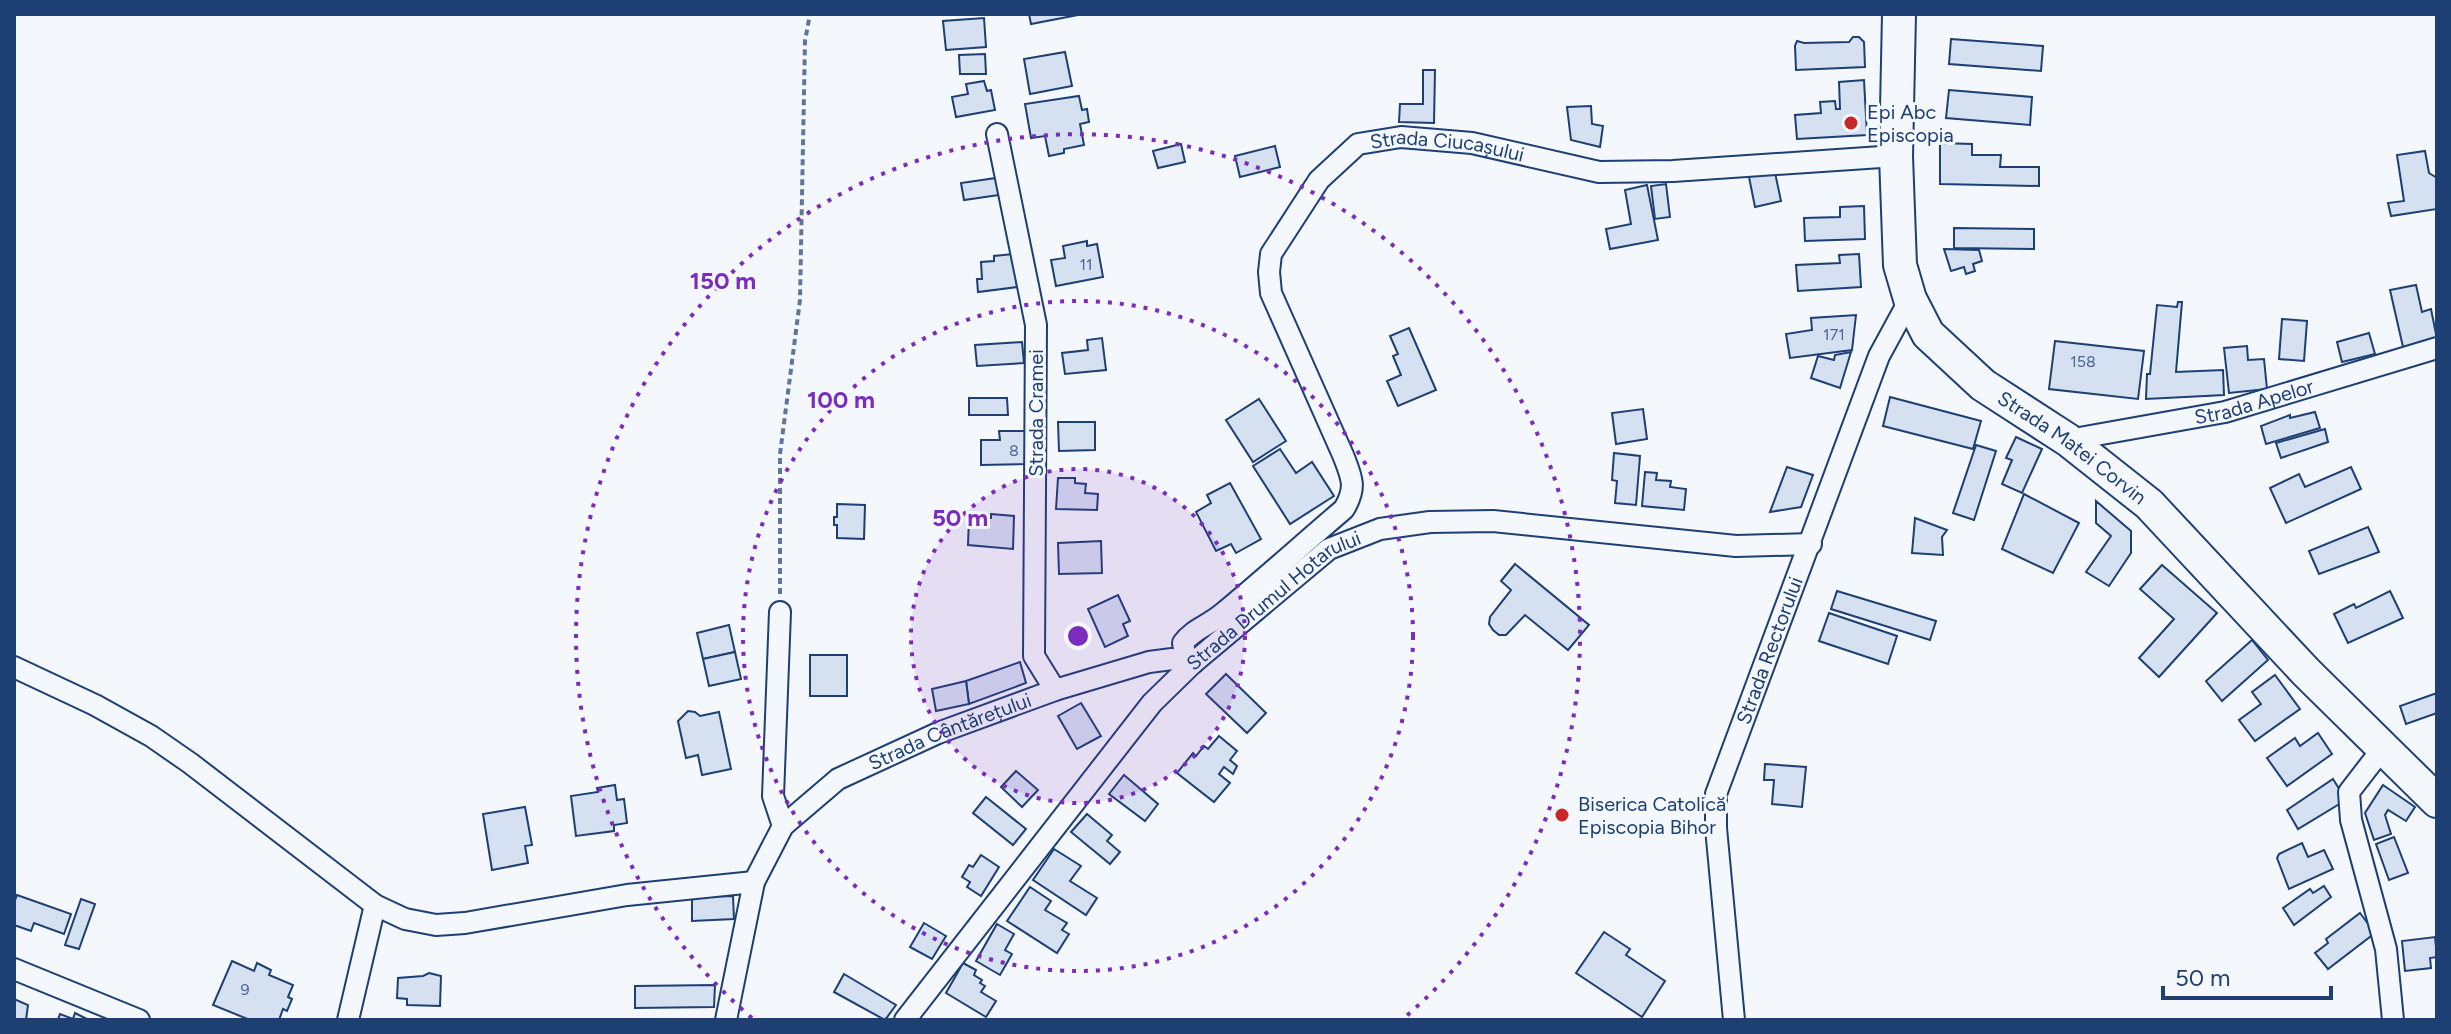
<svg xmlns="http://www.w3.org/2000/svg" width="2451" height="1034" font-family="Figtree,sans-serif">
	<rect width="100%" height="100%" fill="#f4f7fb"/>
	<g fill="#d5e0f0" stroke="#1d3f73" stroke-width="2">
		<path d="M1029,14H1083L1031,24Z"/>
		<path d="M984,18L986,47L946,50L943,21Z"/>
		<path d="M1853,37H1859L1864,42L1865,67L1796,70L1795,46L1797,41L1804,43L1849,42Z"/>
		<path d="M1951,39L2043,46L2041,71L1949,64Z"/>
		<path d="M1065,52L1072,86L1030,94L1024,59Z"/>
		<path d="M985,54L986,74H960L959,55Z"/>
		<path d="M1423,70H1435L1434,123L1399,122L1400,104H1423Z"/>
		<path d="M1864,80L1867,135L1797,139L1795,115L1821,113L1820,102L1835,101L1836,109H1840L1839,82Z"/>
		<path d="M984,81L987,91L991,90L995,110L956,117L952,97L968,94L966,84Z"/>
		<path d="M1949,90L2032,97L2030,125L1946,118Z"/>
		<path d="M1079,96L1082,110L1087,109L1089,122L1080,124L1084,145L1064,149V153L1049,156L1045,136L1031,138L1025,104Z"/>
		<path d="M1591,106L1592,124L1603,126L1600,147L1571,140L1567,107Z"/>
		<path d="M1940,143L1972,144V155H2001L2000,167H2039V186L1940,184Z"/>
		<path d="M1181,144L1185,162L1158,168L1153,151Z"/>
		<path d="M1275,146L1280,167L1240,177L1235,156Z"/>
		<path d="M2425,151L2429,173L2437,178V209L2391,216L2388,203L2404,201L2397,155Z"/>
		<path d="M1774,168L1781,201L1755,207L1748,172Z"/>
		<path d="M1003,177L1006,194L964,200L961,183Z"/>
		<path d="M1666,184L1670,217L1655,219L1651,186Z"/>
		<path d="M1647,185L1658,240L1610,249L1606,229L1631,224L1625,190Z"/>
		<path d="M1864,206L1865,239L1805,241L1804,218L1840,217V207Z"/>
		<path d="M1954,228L2034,229V249L1954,248Z"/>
		<path d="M1087,241V246L1097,244L1103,277L1056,286L1051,260L1065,258L1063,246Z"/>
		<path d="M1944,249L1979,250L1982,261L1973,264L1975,271L1966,274L1964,267L1951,271Z"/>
		<path d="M1013,254L1017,287L978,292L977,279H982L981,262L994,261V256Z"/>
		<path d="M1859,254L1861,287L1798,291L1796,265L1840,263L1839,255Z"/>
		<path d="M2416,285L2422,312L2431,309L2437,339L2403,347L2390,290Z"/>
		<path d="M2178,302H2182L2176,372L2223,370L2224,395L2146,399L2147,374H2150L2157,305L2177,307Z"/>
		<path d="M1856,315L1852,350L1790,358L1786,334L1812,330L1811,318Z"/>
		<path d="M2282,319L2307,321L2304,361L2279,359Z"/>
		<path d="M1409,328L1436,390L1398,406L1387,381L1401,375L1393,356L1398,354L1390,336Z"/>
		<path d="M2369,333L2375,354L2342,362L2337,342Z"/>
		<path d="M1102,338L1106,370L1065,374L1062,353L1088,350L1087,340Z"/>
		<path d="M2055,341L2144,351L2138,399L2049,389Z"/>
		<path d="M1022,342L1024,363L977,366L975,345Z"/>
		<path d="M2247,346L2248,360L2264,359L2267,389L2229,393L2224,348Z"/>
		<path d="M1851,352L1840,388L1811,378L1818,356L1834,360L1835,355Z"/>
		<path d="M1890,397L1981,421L1973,449L1883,426Z"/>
		<path d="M969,398H1007L1008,415H969Z"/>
		<path d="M1259,399L1286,441L1253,462L1226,420Z"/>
		<path d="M1643,409L1647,439L1616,444L1612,413Z"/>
		<path d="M2315,412L2320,428L2266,444L2261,426L2290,415V418Z"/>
		<path d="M1058,422H1095V450L1059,451Z"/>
		<path d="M2325,429L2328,442L2281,458L2276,443Z"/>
		<path d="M999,431H1026V464L981,465V440H1000Z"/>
		<path d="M2016,437L2042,449L2022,493L2002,484L2012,460L2006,458Z"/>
		<path d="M1976,445L1996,451L1974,520L1953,513Z"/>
		<path d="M1280,449L1296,473L1312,462L1334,496L1290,524L1253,466Z"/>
		<path d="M1614,453L1640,456L1636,505L1615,503L1617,481L1612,480Z"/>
		<path d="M1787,467L1813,475L1801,507L1770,512Z"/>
		<path d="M2351,467L2361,489L2286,523L2270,488L2299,474L2305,487Z"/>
		<path d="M1645,472L1657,473L1656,480L1671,481L1670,487L1686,489L1684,510L1642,506Z"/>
		<path d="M1058,478H1075V483L1086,484L1085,493L1098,494L1097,510L1056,509Z"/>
		<path d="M1230,483L1261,539L1236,553L1231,544L1216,551L1196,512L1211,503L1207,495Z"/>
		<path d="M2024,494L2079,523L2053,573L2002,549Z"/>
		<path d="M2096,501L2131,531V553L2109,586L2086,572L2111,536L2096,523Z"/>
		<path d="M837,504L865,505L864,539L837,538V525H834V517H837Z"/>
		<path d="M991,514L1014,516L1013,549L968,545L969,517L991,518Z"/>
		<path d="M1915,518L1947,530L1942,537L1943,555L1912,553Z"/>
		<path d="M2368,527L2379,552L2319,574L2309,551Z"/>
		<path d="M1101,541L1102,573L1059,574L1058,543Z"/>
		<path d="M1515,564L1589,625L1568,650L1525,615L1506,635H1499L1493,630L1489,624L1490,617L1511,590L1501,581Z"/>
		<path d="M2162,565L2217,613L2159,677L2139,658L2174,619L2140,589Z"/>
		<path d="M1837,591L1936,621L1930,640L1831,609Z"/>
		<path d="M2390,591L2403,618L2348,643L2334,614L2354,604L2356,608Z"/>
		<path d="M1118,595L1130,621L1123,624L1128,636L1105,647L1088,609Z"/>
		<path d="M1829,613L1897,636L1888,664L1819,641Z"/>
		<path d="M729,625L735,652L703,659L697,633Z"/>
		<path d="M2252,640L2268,660L2222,701L2206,681Z"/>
		<path d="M735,652L741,679L709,686L703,659Z"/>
		<rect x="810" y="655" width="37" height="41"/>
		<path d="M1020,662L1026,683L969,704L966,681Z"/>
		<path d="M1226,674L1266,713L1247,733L1206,694Z"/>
		<path d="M2275,675L2300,709L2255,741L2239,720L2261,704L2252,692Z"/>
		<path d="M966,681L969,704L936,711L932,689Z"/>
		<path d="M2437,693V713L2406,724L2400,706Z"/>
		<path d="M1081,703L1101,736L1077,749L1058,716Z"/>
		<path d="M688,711L695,712L700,716L719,712L731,769L702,775L698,755L686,758L678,721Z"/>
		<path d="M2318,733L2332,754L2287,786L2267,758L2295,738L2300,746Z"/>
		<path d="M1219,736L1237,751L1230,760L1237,766L1233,774L1224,767L1219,774L1230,783L1214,802L1177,773L1193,753L1196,756L1204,746L1208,749Z"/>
		<path d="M1765,764L1806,767L1802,807L1772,804L1774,780H1764Z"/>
		<path d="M1016,771L1038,790L1022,807L1001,787Z"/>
		<path d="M1124,775L1158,804L1145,821L1109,794Z"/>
		<path d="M2333,779L2346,800L2298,829L2287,810Z"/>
		<path d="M615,785L617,800L624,799L627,823L614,825V831L576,836L571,796L598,792L597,788Z"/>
		<path d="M2383,785L2415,807L2406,821L2388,810L2385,815L2391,834L2374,840L2365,813Z"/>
		<path d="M986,797L1026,829L1013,845L973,813Z"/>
		<path d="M525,807L532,845L525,846L528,863L492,870L483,814Z"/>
		<path d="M1087,814L1112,835L1107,841L1120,852L1110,864L1071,832Z"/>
		<path d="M2394,837L2408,873L2389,880L2376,844Z"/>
		<path d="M2302,843L2308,857L2324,850L2333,869L2289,889L2277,858L2279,854Z"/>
		<path d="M1054,849L1081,866L1070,881L1097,898L1086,915L1033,880Z"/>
		<path d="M981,855L999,867L981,896L967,887L970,882L962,877L969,865L973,867Z"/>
		<path d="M2324,886L2331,897L2294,925L2283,908L2310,889L2313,893Z"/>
		<path d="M1030,887L1051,901L1045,910L1067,923L1062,930L1069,934L1057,953L1007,921Z"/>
		<path d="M17,895L71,914L64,934L34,923L31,931L14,925V903Z"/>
		<path d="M733,896L734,919L692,921V897Z"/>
		<path d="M81,899L95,904L79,949L65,945Z"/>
		<path d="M2360,913L2375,933L2328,969L2315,953L2328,943L2326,939Z"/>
		<path d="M924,923L946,936L932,959L910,947Z"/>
		<path d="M997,924L1014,934L1005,950L1012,954L1000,975L976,961Z"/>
		<path d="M1604,932L1630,949L1626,955L1665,981L1642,1017L1576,973Z"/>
		<path d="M2435,937L2437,957L2430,958L2431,968L2405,971L2402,941Z"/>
		<path d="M232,961L254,971L257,963L271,970L269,975L293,985L288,997L292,999L287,1011L283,1009L279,1020H250L213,1005Z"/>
		<path d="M963,963L976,970L974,975L982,980L980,983L985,986L981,992L996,1001L986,1017L946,993Z"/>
		<path d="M429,973L441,976L440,1006L407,1005V999L397,998L398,978L423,976Z"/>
		<path d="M844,974L896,1005L885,1020L834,992Z"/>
		<path d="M715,985L714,1007L635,1008V986Z"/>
		<path d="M14,999L28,1005L26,1020H14Z"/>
		<path d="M75,1013L89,1020H58L60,1014L73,1019Z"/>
	</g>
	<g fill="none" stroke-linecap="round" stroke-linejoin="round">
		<defs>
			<g id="street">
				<path d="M997,134L1036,325L1034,656L1055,690"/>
				<path id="s1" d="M2068,440L2225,412L2437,348"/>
				<path d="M780,612L773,796L783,826"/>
				<path id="s2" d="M1193,663L1185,654L1183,643C1192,630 1209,625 1222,614C1263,580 1303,544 1344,509C1357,487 1352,478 1343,455L1271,293L1269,272L1271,254L1319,180L1358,144L1401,137L1472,143L1599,172L1673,171L1896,156"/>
				<path d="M14,667L95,705L151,736L190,763L375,905L405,919L436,925L465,923L627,895L754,882"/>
				<path d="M2383,748L2349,792L2351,820L2386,949L2393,1020"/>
				<path d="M14,969L139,1020"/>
				<path d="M348,1020L375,905"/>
				<path id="s3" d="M726,1020L754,882L783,826L838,779L938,733L1055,690L1149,662L1172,659L1193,663"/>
				<path id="s4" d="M905,1020L1152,703L1193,663L1329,549L1380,529L1430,522L1493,521L1736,546L1811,544"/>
				<path id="s5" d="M1734,1020L1716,828V794L1879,356L1910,299"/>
			</g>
			<g id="primary">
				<path id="s6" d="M1899,14L1896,156L1900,265L1910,299L1928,334L1983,385L2068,440L2149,504L2306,672L2437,801"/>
			</g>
		</defs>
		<use href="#street" stroke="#1d3f73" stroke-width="24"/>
		<use href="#primary" stroke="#1d3f73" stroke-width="36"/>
		<path stroke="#5e769c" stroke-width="4" stroke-dasharray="6 4" stroke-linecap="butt" d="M780,594V454L800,300L805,41L810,14"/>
		<use href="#street" stroke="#f4f7fb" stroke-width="20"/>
		<use href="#primary" stroke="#f4f7fb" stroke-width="32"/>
	</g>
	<circle cx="1078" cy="636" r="167" fill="#7b2cbf" fill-opacity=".12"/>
	<g fill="none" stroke="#7b2cbf" stroke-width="4" stroke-dasharray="4 8">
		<circle cx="1078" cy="636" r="167"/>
		<circle cx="1078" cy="636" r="335"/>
		<path d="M752 1018A502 502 0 1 1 1404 1018"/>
	</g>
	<g fill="#c62828" stroke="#f4f7fb" stroke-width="3">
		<circle cx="1851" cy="123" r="8"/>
		<circle cx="1562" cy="815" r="8"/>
	</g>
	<g text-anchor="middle" stroke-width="6" stroke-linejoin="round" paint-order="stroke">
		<g font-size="16" fill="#4b6792">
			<text x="1086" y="270">11</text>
			<text x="1834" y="340">171</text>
			<text x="2083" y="367">158</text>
			<text x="1014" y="456">8</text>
			<text x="245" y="995">9</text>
		</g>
		<g font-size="20" fill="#1d3f73" stroke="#f4f7fb" text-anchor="start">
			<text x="1867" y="119">Epi Abc<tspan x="1867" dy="23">Episcopia</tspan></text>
			<text x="1578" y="811">Biserica Catolică<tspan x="1578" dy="23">Episcopia Bihor</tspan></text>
		</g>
		<g font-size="20" fill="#1d3f73" stroke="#f4f7fb">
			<text dy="7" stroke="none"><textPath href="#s2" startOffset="738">Strada Ciucașului</textPath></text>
			<text dy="7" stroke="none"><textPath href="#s1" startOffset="190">Strada Apelor</textPath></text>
			<text transform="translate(1036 413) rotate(-90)" y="7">Strada Cramei</text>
			<text dy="7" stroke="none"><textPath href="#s6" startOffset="510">Strada Matei Corvin</textPath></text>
			<text dy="7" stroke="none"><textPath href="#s4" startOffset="562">Strada Drumul Hotarului</textPath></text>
			<text dy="7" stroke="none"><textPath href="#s5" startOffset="380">Strada Rectorului</textPath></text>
			<text dy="7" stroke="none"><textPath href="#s3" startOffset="398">Strada Cântărețului</textPath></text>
		</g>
	</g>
	<circle cx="1078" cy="636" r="12" fill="#7b2cbf" stroke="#f4f7fb" stroke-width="4"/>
	<g font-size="24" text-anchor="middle" font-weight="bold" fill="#7b2cbf" stroke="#f4f7fb" stroke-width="6" stroke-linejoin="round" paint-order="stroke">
		<text x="723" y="289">150 m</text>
		<text x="841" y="408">100 m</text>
		<text x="960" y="526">50 m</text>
	</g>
	<rect width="2451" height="1034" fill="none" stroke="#1d3f73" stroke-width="32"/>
	<path d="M2163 986v12h168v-12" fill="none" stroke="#1d3f73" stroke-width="4"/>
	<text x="2175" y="986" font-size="24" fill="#1d3f73" stroke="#f4f7fb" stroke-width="6" paint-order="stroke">50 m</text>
</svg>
